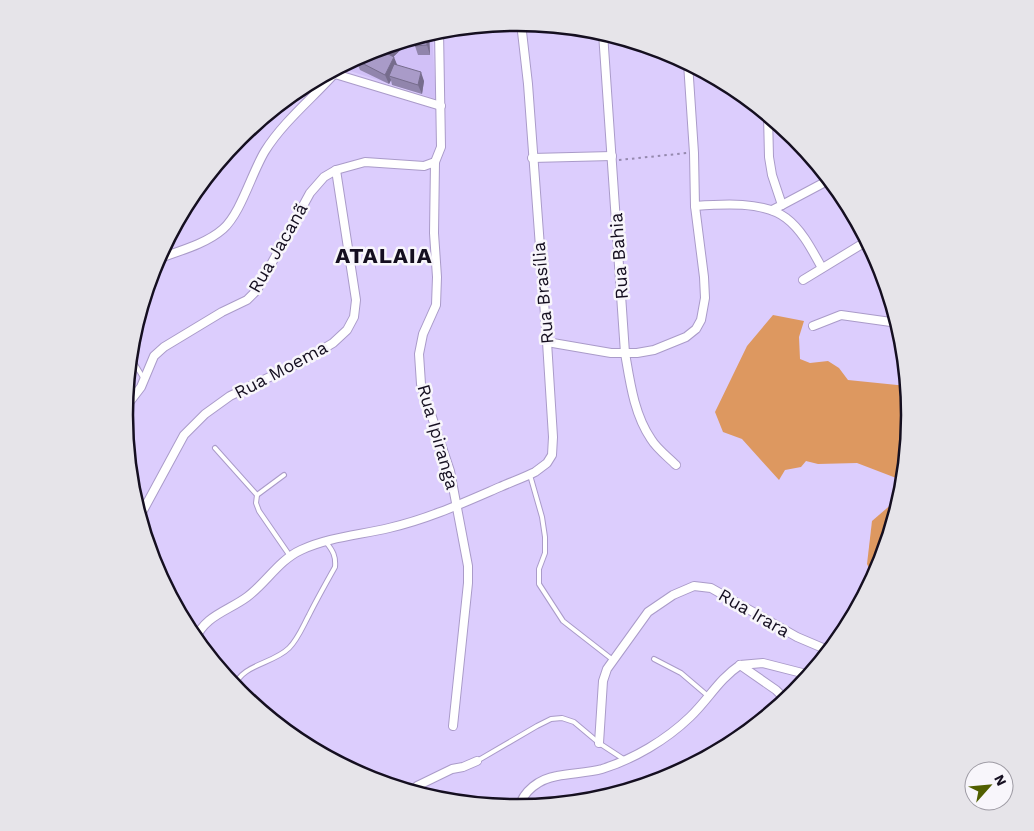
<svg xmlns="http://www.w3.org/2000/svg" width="1034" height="831" font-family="'Work Sans',sans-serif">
	<rect width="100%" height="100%" fill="#dccdfd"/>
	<path fill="#d1c0f7" d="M432,33L436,99L347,70L360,56L367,52Z"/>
	<g fill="#dd9860">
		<path d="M773,315L804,321L799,337L800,359L810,363L828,361L839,368L848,380L907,386L910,416L904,481L857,463L818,464L806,461L801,467L785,470L779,480L742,439L723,432L715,412L747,346Z"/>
		<path d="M901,496L880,566L874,578L867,564L872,521Z"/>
	</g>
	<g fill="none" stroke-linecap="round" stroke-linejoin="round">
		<defs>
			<g id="service">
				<path d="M130,356L144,379"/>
				<path d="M215,448L257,495L256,503L259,511L290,556"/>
				<path d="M530,475L542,517L545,537V553L539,569V584L563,621L613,660"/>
				<path d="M257,495L284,475"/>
				<path d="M654,659L681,673L708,696"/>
				<path d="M234,687C242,664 273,664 289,648C298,639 303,626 309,615C317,599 326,583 335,567C336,556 333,551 326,542"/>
				<path d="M477,761L537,726L551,719L562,718L574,722L599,743L625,760"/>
			</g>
			<g id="minor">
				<path d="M439,31L441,147L435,162L434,233L437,277L436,305L423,334L419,354L421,384L450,471L468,566V583L453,726"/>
				<path d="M603,33L625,353C630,382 634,414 651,439C657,449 668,457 676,465"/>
				<path d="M280,104L335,74L441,106"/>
				<path d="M768,115L769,157L772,175L782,205L772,210"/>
				<path d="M532,158L612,156"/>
				<path d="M782,205L829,180"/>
				<path d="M695,206C722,204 764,201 786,218C802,230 812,250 822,268"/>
				<path d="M157,259C179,251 206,244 223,229C241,213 252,172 265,151C285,119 318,94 342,65"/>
				<path d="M803,280L867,241"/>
				<path d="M813,326L841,315L898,323"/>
				<path d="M547,342L611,353H637L654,350L686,337L696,329L701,320L705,298L704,277L695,206L694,153L688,63"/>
				<path d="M125,408L141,387L154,356L164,347L222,312L247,300L257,290L310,193L324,177L336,170L365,162L424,166L435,162"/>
				<path d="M139,518L184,435L205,414L230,396L303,361L333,343L347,330L354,317L356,300L336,170"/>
				<path d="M195,640C204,616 228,611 247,597C266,583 279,560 301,550C329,537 360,535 389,528C428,519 463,503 500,487C511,482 523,478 535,472L547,463L552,455L553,437L547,342L528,84L521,23"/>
				<path d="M740,665L763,663L810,675"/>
				<path d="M740,665L776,690L786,700"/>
				<path d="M599,743L603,681L607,669L648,612L673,595L694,586L711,588L797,637L830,651"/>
				<path d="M417,786L452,769L463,767L477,761"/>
				<path d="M519,808C523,791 539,779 557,776C571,773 588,773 602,769C634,759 666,740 690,717C708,700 719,679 740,665"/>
			</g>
		</defs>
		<use href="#service" stroke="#aa9bc9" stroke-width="6"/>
		<use href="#minor" stroke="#aa9bc9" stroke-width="10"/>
		<path stroke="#9589ae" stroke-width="2" stroke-dasharray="2.5 4" stroke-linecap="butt" d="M619,160L687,153"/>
		<use href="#service" stroke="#fff" stroke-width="4"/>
		<use href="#minor" stroke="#fff" stroke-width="8"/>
	</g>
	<g fill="#9185ac">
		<path d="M429,34L430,55H418L415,46Z"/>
		<path d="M413,38L393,57L397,65L424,81L422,94L392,85L391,80L389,84L360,70L356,60L381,51L380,48Z"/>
	</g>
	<g fill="#766c8c">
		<path d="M426,34H429L430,55L427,45Z"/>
		<path d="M413,38L389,61L386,52L393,44Z"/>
		<path d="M394,57L398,67L389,76L391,80L389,84L385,75Z"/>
		<path d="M421,72L424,81L422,94L418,85Z"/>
	</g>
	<g fill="#a99bc8" stroke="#766c8c">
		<path d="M426,34L427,45L415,46L414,38Z"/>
		<path d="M393,44L386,52L382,48Z"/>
		<path d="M378,49L394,57L385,75L356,60L358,57L367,52Z"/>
		<path d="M394,64L421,72L418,85L389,76Z"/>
	</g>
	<g text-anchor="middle" stroke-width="5" stroke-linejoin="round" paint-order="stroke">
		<g font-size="18" fill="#150f20" stroke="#f8f6fb">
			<text transform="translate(278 248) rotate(-60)" y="6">Rua Jacanã</text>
			<text transform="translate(619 256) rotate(-94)" y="6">Rua Bahia</text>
			<text transform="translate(543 293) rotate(-95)" y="6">Rua Brasília</text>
			<text transform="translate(281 370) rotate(-28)" y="6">Rua Moema</text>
			<text transform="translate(438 437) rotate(74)" y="6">Rua Ipiranga</text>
			<text transform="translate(754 613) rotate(30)" y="6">Rua Irara</text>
		</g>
		<g font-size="22" font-weight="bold" letter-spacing="1" fill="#150f20" stroke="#f8f6fb">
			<text x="384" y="263">ATALAIA</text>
		</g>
	</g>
	<path d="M0 0H1034V831H0ZM133 415a384 384 0 1 1 768 0a384 384 0 1 1-768 0Z" fill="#e6e4e9" fill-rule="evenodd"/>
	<path fill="none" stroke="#150f20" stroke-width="2.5" d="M133 415a384 384 0 1 1 768 0a384 384 0 1 1-768 0Z"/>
	<g transform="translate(989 786) rotate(63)"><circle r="24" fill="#f8f6fb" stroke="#9d9aa3"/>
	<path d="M0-4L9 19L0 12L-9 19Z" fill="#515f00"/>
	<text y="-8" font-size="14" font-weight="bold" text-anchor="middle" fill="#150f20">N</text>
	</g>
</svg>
